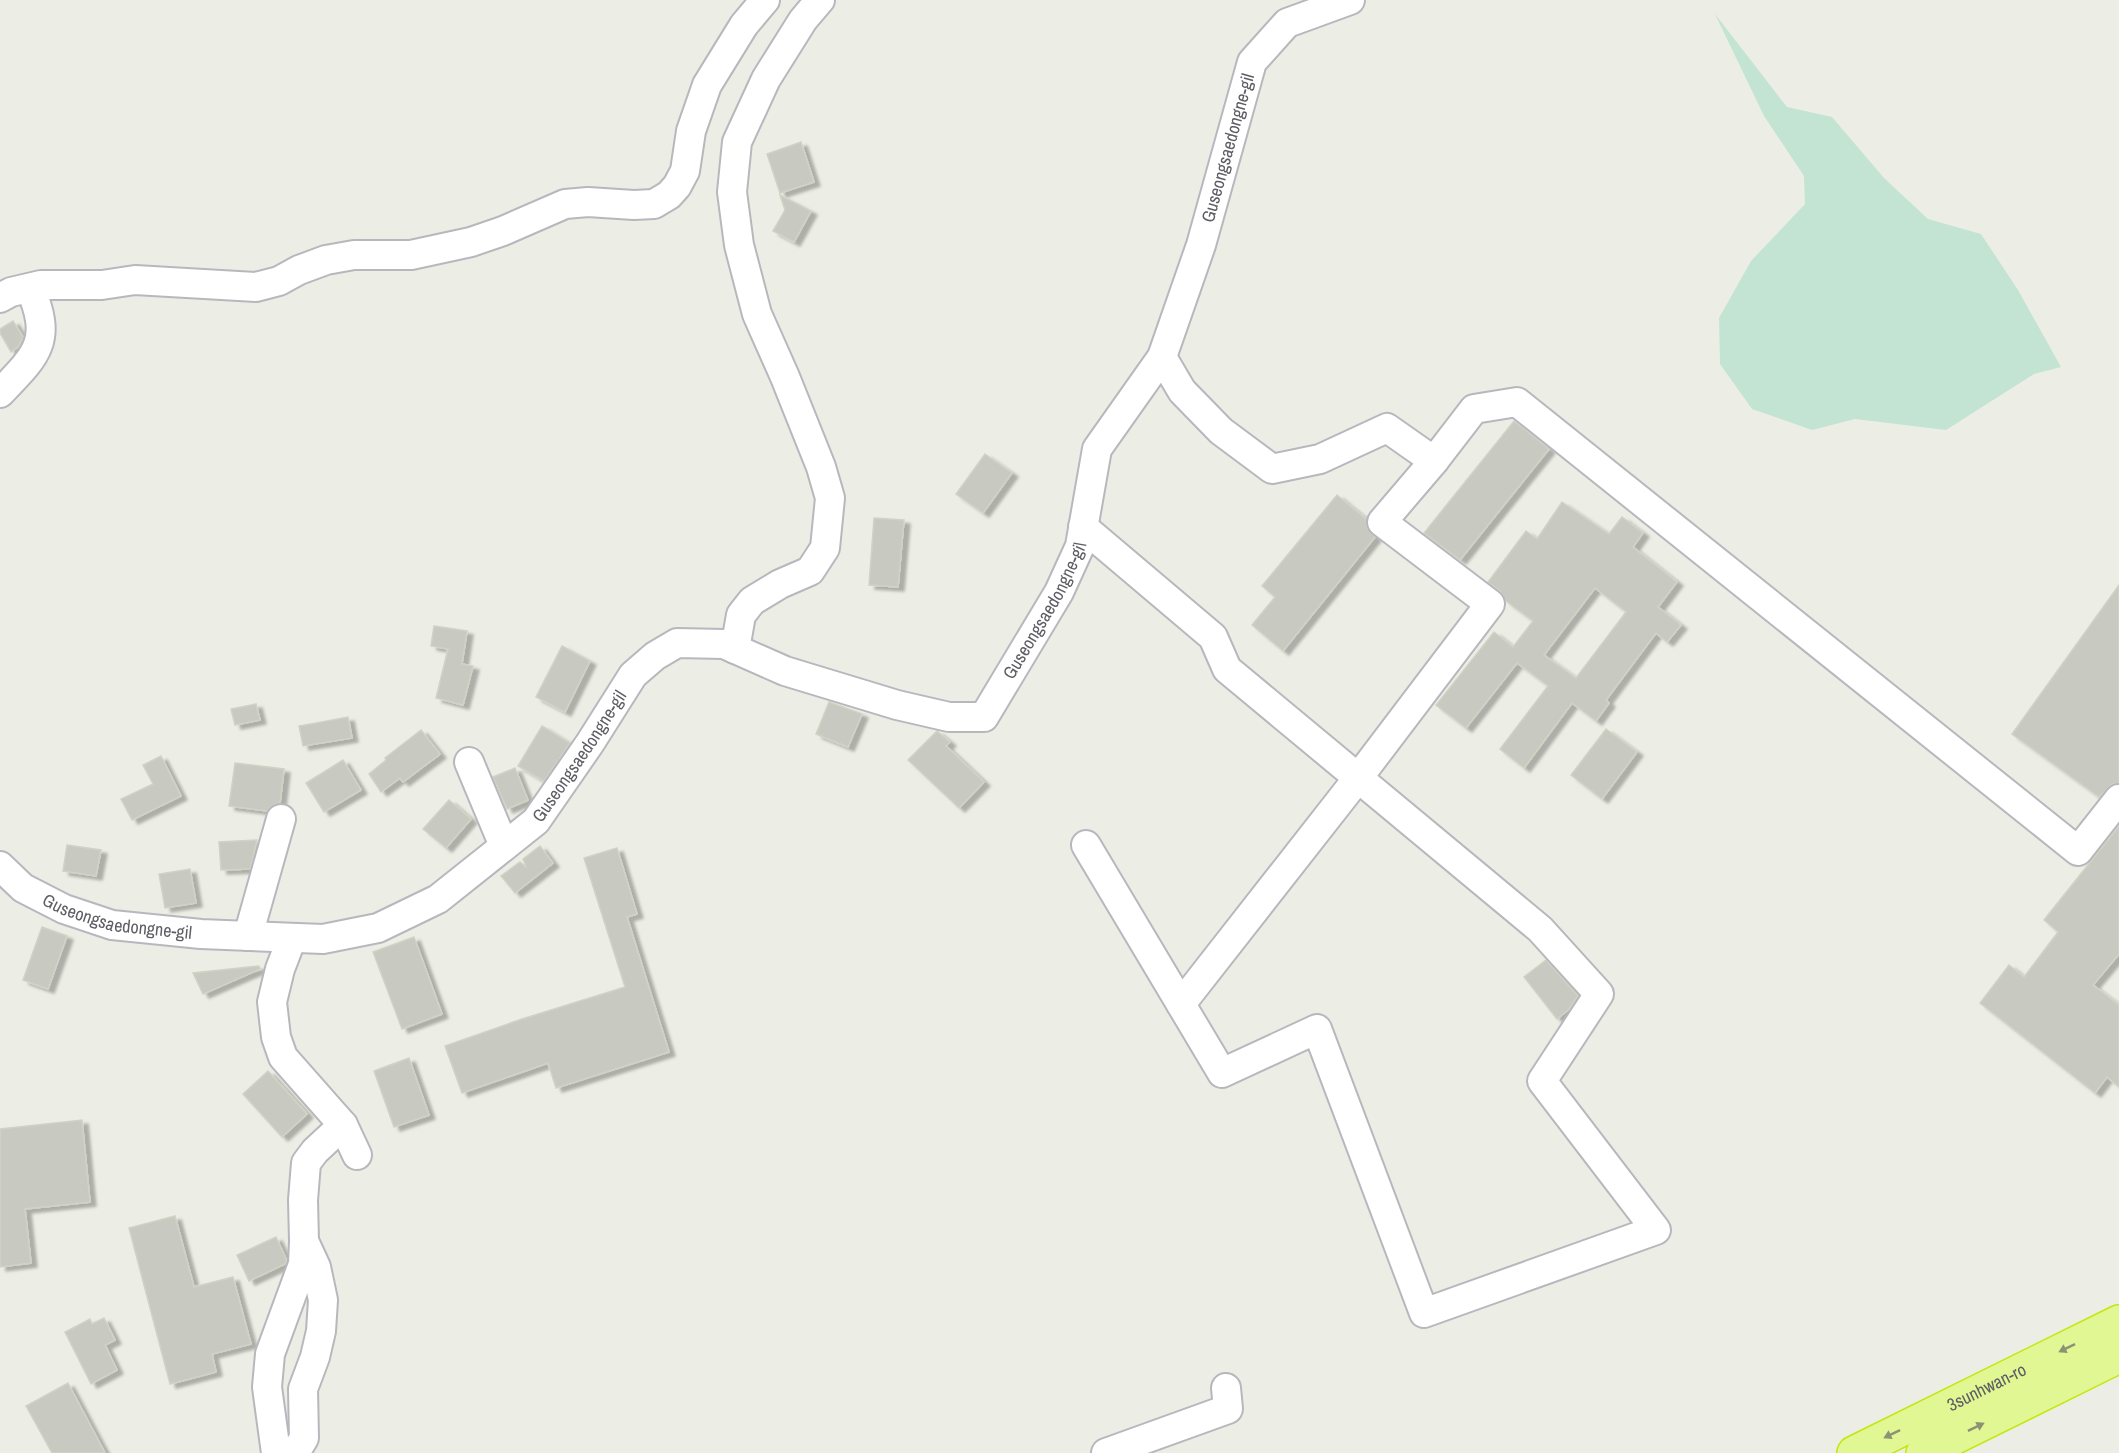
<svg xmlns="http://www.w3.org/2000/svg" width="2119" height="1453" font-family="'Archivo Narrow',sans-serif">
	<defs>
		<filter id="shadow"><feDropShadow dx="6" dy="4" stdDeviation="1.5" flood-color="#0004"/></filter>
	</defs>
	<rect width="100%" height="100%" fill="#eceee5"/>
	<path fill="#c3e4d3" d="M1715,14L1787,107L1832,117L1884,178L1928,219L1981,234L2018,290L2061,367L2034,374L1946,430L1855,419L1812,430L1752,409L1720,364L1719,318L1751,261L1805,204L1804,176L1764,116Z"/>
	<g fill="#c8cac1" stroke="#d0d3c4" stroke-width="1.5" fill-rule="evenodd" filter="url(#shadow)">
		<path d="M801,142L814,182L780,193L767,154Z"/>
		<path d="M780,195L811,211L794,242L773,231L785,210Z"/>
		<path d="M13,321L23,337L18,347L11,352L0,333V329Z"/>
		<path d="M1514,421L1549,449L1460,560L1424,533Z"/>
		<path d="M985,454L1012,473L983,513L956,494Z"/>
		<path d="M1337,495L1366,519L1367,529L1375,537L1283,651L1252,625L1275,597L1262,586Z"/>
		<path d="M1562,502L1609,534L1622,517L1643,533L1633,547L1677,582L1658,607L1681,625L1667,642L1656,633L1606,700L1609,703L1596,721L1572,703L1524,768L1500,749L1548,686L1517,663L1466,728L1436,705L1494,632L1513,647L1533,621L1506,601L1500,591L1488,582L1526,531L1537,539ZM1595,588L1626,612L1576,678L1544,655Z"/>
		<path d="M874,518L904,520L898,587L869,585Z"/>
		<path d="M2119,585V783L2112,784L2099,797L2012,734Z"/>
		<path d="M434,626L467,631L462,664L473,666L463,705L436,698L448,649L431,646Z"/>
		<path d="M562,646L590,661L565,712L536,697Z"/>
		<path d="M829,702L862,714L848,747L816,734Z"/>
		<path d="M256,704L260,720L235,725L231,709Z"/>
		<path d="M348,717L352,738L303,746L299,726Z"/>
		<path d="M542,726L570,743L544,781L518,766Z"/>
		<path d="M1606,729L1637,752L1602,799L1571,775Z"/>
		<path d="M421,730L440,754L403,782L400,778L381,792L369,774L386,760L385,758Z"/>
		<path d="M937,731L950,742L946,746L984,782L959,808L908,760Z"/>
		<path d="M161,756L181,796L132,820L121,799L153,784L143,765Z"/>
		<path d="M343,760L361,790L324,812L306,783Z"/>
		<path d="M235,763L284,769L280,803L270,807L267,811L229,806Z"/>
		<path d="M515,768L528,800L507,809L493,777Z"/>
		<path d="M449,800L471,819L446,848L423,829Z"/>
		<path d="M2119,826V954L2093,985L2119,1005V1087L2107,1077L2095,1093L1980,1003L2009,965L2024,977L2058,932L2044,920Z"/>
		<path d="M257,840L250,869L221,870L219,842Z"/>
		<path d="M67,845L101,850L96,876L63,871Z"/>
		<path d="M540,846L553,863L515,893L501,876L520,862L526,867L523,859Z"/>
		<path d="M617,848L637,914L627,917L669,1052L556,1088L548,1063L462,1093L445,1046L522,1019L625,987L584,858Z"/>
		<path d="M190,869L196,903L165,908L159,874Z"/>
		<path d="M42,927L67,936L48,989L23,980Z"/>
		<path d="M414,937L442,1014L402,1029L373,952Z"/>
		<path d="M1546,960L1578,996L1569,1009L1557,1019L1524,977Z"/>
		<path d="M259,966L260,969L203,994L193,973Z"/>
		<path d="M409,1058L429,1115L394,1127L374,1071Z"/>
		<path d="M268,1071L307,1114L282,1137L243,1094Z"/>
		<path d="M82,1120L90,1202L25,1209L31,1263L0,1267V1129Z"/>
		<path d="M175,1216L194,1287L233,1277L251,1344L212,1354L216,1372L170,1384L129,1228Z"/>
		<path d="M276,1237L287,1261L285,1264L249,1281L237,1255Z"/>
		<path d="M104,1318L115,1340L105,1345L117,1370L91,1384L65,1332L90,1319L92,1324Z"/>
		<path d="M68,1383L105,1453H52L26,1406Z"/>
	</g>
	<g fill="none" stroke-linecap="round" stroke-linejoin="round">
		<defs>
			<g id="minor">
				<path d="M0,298L11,292L41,285H102L135,280L256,287L279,281L299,270L326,260L354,255H411L471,242L503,231L565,204L588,202L634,205L654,204L669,195L677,186L685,171L691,131L707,85L744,25L765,0"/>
				<path d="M1162,357L1182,391L1221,431L1272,469L1320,459L1387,428L1434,461L1474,409L1517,402L2078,851L2119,799"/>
				<path d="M0,393C37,355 53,341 30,288"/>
				<path d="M1083,527L1213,637L1227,669L1540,929L1599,994L1542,1081L1656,1230L1424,1313L1317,1029L1222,1073L1086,845"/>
				<path d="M735,649L741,615L752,601L780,584L810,571L825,548L830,498L821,467L785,377L757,314L739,245L732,192L737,142L766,79L803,20L820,0"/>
				<path d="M469,762L504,846"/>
				<path id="s1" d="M0,866L23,888L64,909L112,925L201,934L323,939L378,928L438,899L536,821L590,743L633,675L655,656L677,643L724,644L785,671L897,705L949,717H984L1059,592L1080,546L1097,449L1162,357L1201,245L1252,62L1287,23L1350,0"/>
				<path d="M248,936L281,819"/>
				<path d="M292,938L280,969L272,1002L276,1037L283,1057L343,1125L315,1151L306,1163L303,1200L304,1241L316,1267L323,1300L321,1331L315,1357L303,1389L304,1438L295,1453"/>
				<path d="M1181,1004L1358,778L1490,604L1382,522L1434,461"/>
				<path d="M343,1125L357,1155"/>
				<path d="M276,1453L267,1387L270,1354L303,1264L304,1241"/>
				<path d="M1106,1453L1228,1409L1226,1388"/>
			</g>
			<g id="highway">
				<path id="s2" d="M1854,1453L2119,1322"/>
				<path d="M1923,1453L2119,1356"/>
			</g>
		</defs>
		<use href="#minor" stroke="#b8b7be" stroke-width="32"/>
		<use href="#highway" stroke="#c4e60e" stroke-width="36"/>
		<use href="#minor" stroke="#fff" stroke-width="28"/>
		<use href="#highway" stroke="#e1f793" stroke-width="33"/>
	</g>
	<defs><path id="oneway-solid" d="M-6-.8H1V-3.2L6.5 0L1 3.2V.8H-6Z" transform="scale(1.5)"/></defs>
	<g fill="#8b9374">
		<use href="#oneway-solid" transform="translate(2067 1348) rotate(154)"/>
		<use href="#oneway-solid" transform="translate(1976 1427) rotate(-26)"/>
		<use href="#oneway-solid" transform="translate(1892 1434) rotate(154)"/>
	</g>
	<g text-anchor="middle" stroke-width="4.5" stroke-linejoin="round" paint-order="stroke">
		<g font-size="18" fill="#5d5d64" stroke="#fff">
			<text dy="6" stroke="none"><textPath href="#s1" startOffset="1764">Guseongsaedongne-gil</textPath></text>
			<text dy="6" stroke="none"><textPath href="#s1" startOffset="1260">Guseongsaedongne-gil</textPath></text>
			<text dy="6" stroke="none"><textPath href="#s1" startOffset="666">Guseongsaedongne-gil</textPath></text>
			<text dy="6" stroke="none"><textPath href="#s1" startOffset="132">Guseongsaedongne-gil</textPath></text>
			<text dy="6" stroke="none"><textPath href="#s2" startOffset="148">3sunhwan-ro</textPath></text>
		</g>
	</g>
</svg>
